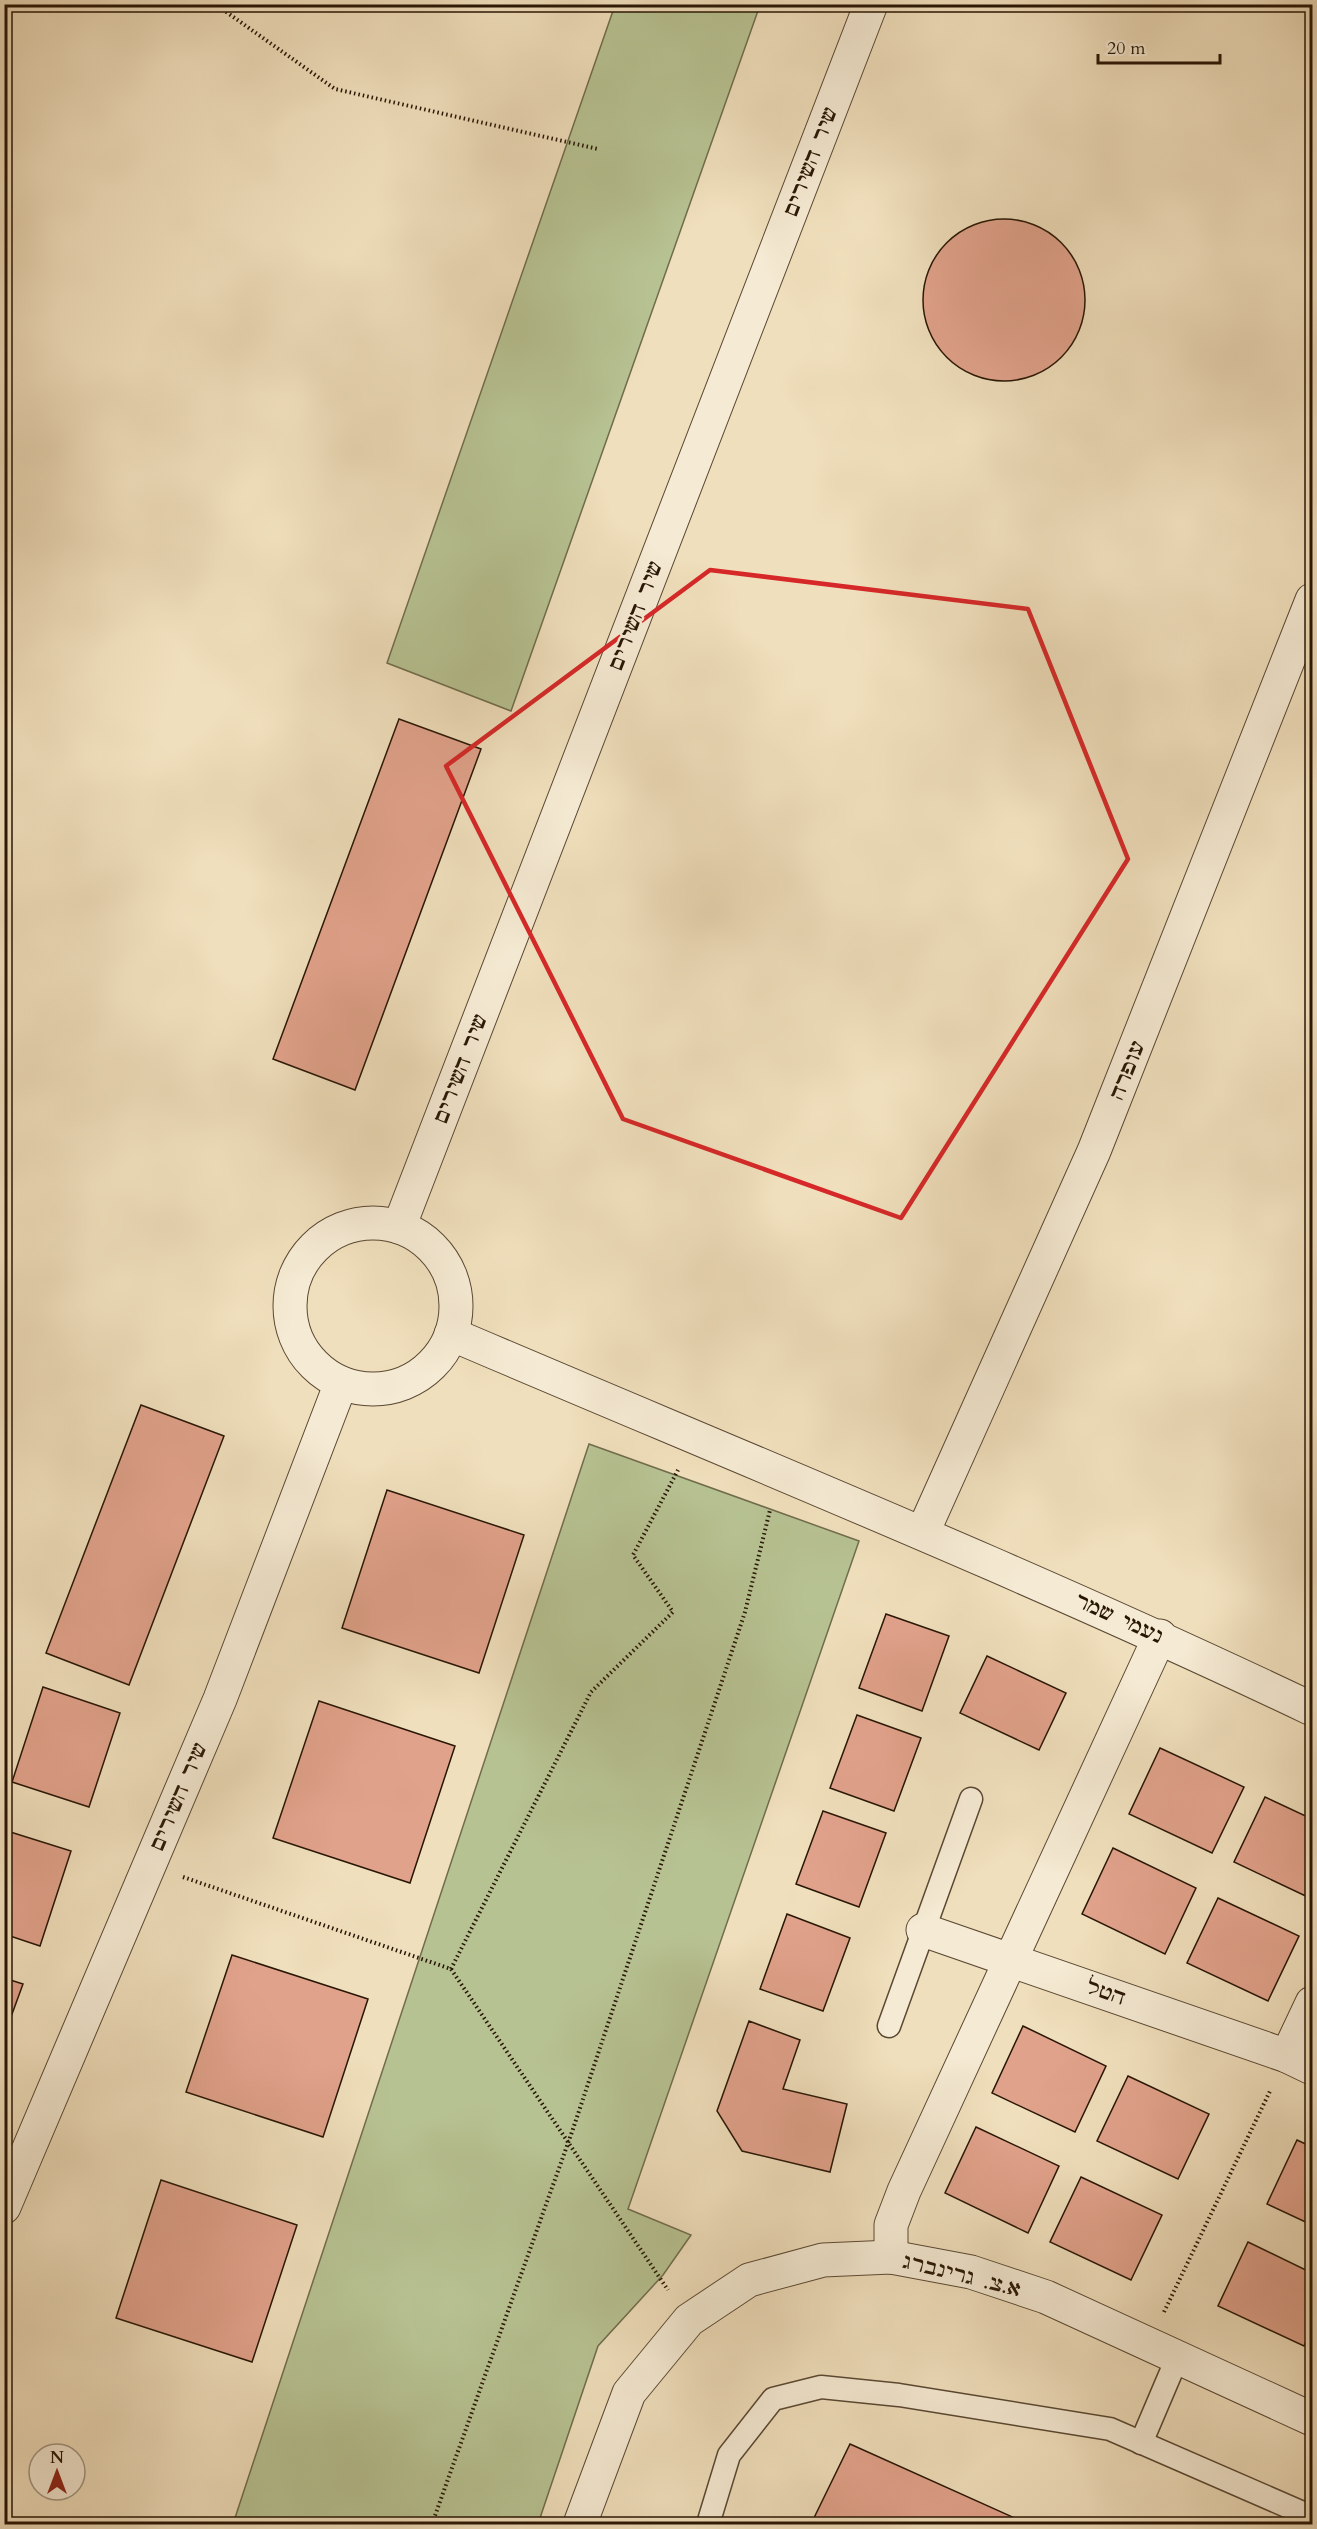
<svg xmlns="http://www.w3.org/2000/svg" width="1317" height="2529" font-family="Cardo,'Frank Ruhl Libre',serif">
	<rect width="100%" height="100%" fill="#f0dfbc"/>
	<filter id="stains"><feTurbulence type="fractalNoise" baseFrequency=".00333" numOctaves="4"/><feColorMatrix values="0 0 0 0 .2 0 0 0 0 .09 0 0 0 0 .02 0 0 0 .5 -.17"/></filter>
	<radialGradient id="worn" r=".72"><stop offset=".6" stop-color="#630" stop-opacity="0"/><stop offset="1" stop-color="#630" stop-opacity=".3"/></radialGradient>
	<g fill="#b7c292" stroke="#706c4c" stroke-width="1.5">
		<path d="M615,5H760L511,711L387,663Z"/>
		<path d="M589,1444L859,1541L628,2209L691,2235L663,2275L598,2346L538,2524H233Z"/>
	</g>
	<g fill="#e1a28b" stroke="#281605" stroke-width="1.5">
		<circle cx="1004" cy="300" r="81"/>
		<path d="M399,719L481,749L355,1090L273,1059Z"/>
		<path d="M141,1405L224,1436L129,1685L46,1653Z"/>
		<path d="M387,1490L524,1535L479,1673L342,1628Z"/>
		<path d="M886,1614L949,1636L922,1711L859,1688Z"/>
		<path d="M987,1656L1066,1693L1039,1750L960,1713Z"/>
		<path d="M43,1687L120,1713L89,1807L12,1782Z"/>
		<path d="M319,1701L455,1746L410,1883L273,1838Z"/>
		<path d="M857,1715L921,1738L894,1811L830,1788Z"/>
		<path d="M1160,1748L1244,1787L1212,1853L1129,1814Z"/>
		<path d="M1265,1797L1312,1819V1899L1234,1862Z"/>
		<path d="M823,1811L886,1833L859,1907L796,1884Z"/>
		<path d="M4,1830L71,1851L40,1946L4,1934Z"/>
		<path d="M1113,1848L1196,1888L1165,1954L1082,1914Z"/>
		<path d="M1218,1898L1299,1936L1268,2001L1187,1963Z"/>
		<path d="M787,1914L850,1938L823,2011L760,1989Z"/>
		<path d="M232,1955L368,1999L323,2137L186,2092Z"/>
		<path d="M4,1978L23,1984L4,2036Z"/>
		<path d="M749,2021L800,2040L783,2089L847,2104L830,2172L742,2151L717,2111Z"/>
		<path d="M1023,2026L1106,2066L1075,2132L992,2093Z"/>
		<path d="M1128,2076L1209,2114L1178,2179L1097,2141Z"/>
		<path d="M976,2127L1059,2166L1028,2233L945,2193Z"/>
		<path d="M1297,2140L1312,2147V2225L1267,2204Z"/>
		<path d="M1081,2177L1162,2215L1131,2280L1050,2242Z"/>
		<path d="M161,2180L297,2225L252,2362L116,2318Z"/>
		<path d="M1248,2242L1312,2273V2328L1304,2346L1218,2306Z"/>
		<path d="M850,2444L1028,2524H811Z"/>
	</g>
	<g fill="none" stroke-linecap="round" stroke-linejoin="round">
		<defs>
			<g id="lane">
				<path d="M889,2026L971,1799"/>
				<path d="M1141,2443L1178,2356"/>
				<path d="M708,2524L729,2455L773,2399L821,2387L899,2395L1110,2429L1312,2517"/>
			</g>
			<g id="street">
				<circle cx="373" cy="1306" r="83"/>
				<path d="M399,1227L871,4"/>
				<path d="M451,1334C739,1457 1029,1574 1312,1709"/>
				<path d="M923,1532L1094,1151L1312,600"/>
				<path d="M923,1930L1287,2056L1312,2068"/>
				<path d="M1287,2056L1312,2003"/>
				<path d="M4,2207L220,1699L341,1383"/>
				<path d="M891,2257V2225L904,2191L1160,1636"/>
				<path d="M580,2524L629,2393L689,2320L749,2280L823,2260L891,2257L971,2272L1046,2297L1312,2419"/>
			</g>
		</defs>
		<use href="#lane" stroke="#5a4833" stroke-width="25"/>
		<use href="#street" stroke="#5a4833" stroke-width="35"/>
		<g stroke="#281605" stroke-width="4" stroke-dasharray="1.5 3" stroke-linecap="butt">
			<path d="M215,4L335,89L598,149"/>
			<path d="M183,1877L451,1969L668,2290"/>
			<path d="M451,1969L591,1692L673,1612L633,1555L678,1470"/>
			<path d="M1164,2312L1271,2089"/>
			<path d="M432,2524L573,2129L745,1612L770,1510"/>
		</g>
		<use href="#lane" stroke="#f5ead3" stroke-width="22"/>
		<use href="#street" stroke="#f5ead3" stroke-width="33"/>
	</g>
	<path fill="none" stroke="#d62828" stroke-width="4.5" stroke-linejoin="round" d="M710,570L1028,609L1128,859L901,1218L623,1119L446,766Z"/>
	<g text-anchor="middle" stroke-width="5" stroke-linejoin="round" paint-order="stroke">
		<g font-size="21" fill="#281605" stroke="#f5ead3">
			<text transform="translate(810 162) rotate(-69)" y="7">שיר השירים</text>
			<text transform="translate(635 616) rotate(-69)" y="7">שיר השירים</text>
			<text transform="translate(460 1069) rotate(-69)" y="7">שיר השירים</text>
			<text transform="translate(1127 1070) rotate(-68)" y="7">עופרה</text>
			<text transform="translate(1119 1618) rotate(24)" y="7">נעמי שמר</text>
			<text transform="translate(178 1797) rotate(-67)" y="7">שיר השירים</text>
			<text transform="translate(1106 1992) rotate(19)" y="7">הטל</text>
			<text transform="translate(962 2275) rotate(14)" y="7">א.צ. גרינברג</text>
		</g>
	</g>
	<rect width="1317" height="2529" fill="none" stroke="#f0dfbc" stroke-width="24"/>
	<rect x="6" y="6" width="1305" height="2517" fill="none" stroke="#281605" stroke-width="3"/>
	<rect x="12" y="12" width="1293" height="2505" fill="none" stroke="#281605" stroke-width="1.5"/>
	<g transform="translate(57 2472)"><circle r="28" fill="#f5ead3" stroke="#a39581" stroke-width="1.5"/>
	<path d="M0-4.5L10 22L0 15L-10 22Z" fill="#8f2418"/>
	<text y="-9" font-size="16" font-weight="bold" text-anchor="middle" fill="#281605">N</text>
	</g>
	<path d="M1098 54v9h122v-9" fill="none" stroke="#281605" stroke-width="3"/>
	<text x="1107" y="54" font-size="18" fill="#281605" stroke="#f5ead3" stroke-width="4.5" paint-order="stroke">20 m</text>
	<rect width="100%" height="100%" filter="url(#stains)"/>
	<rect width="100%" height="100%" fill="url(#worn)"/>
</svg>
